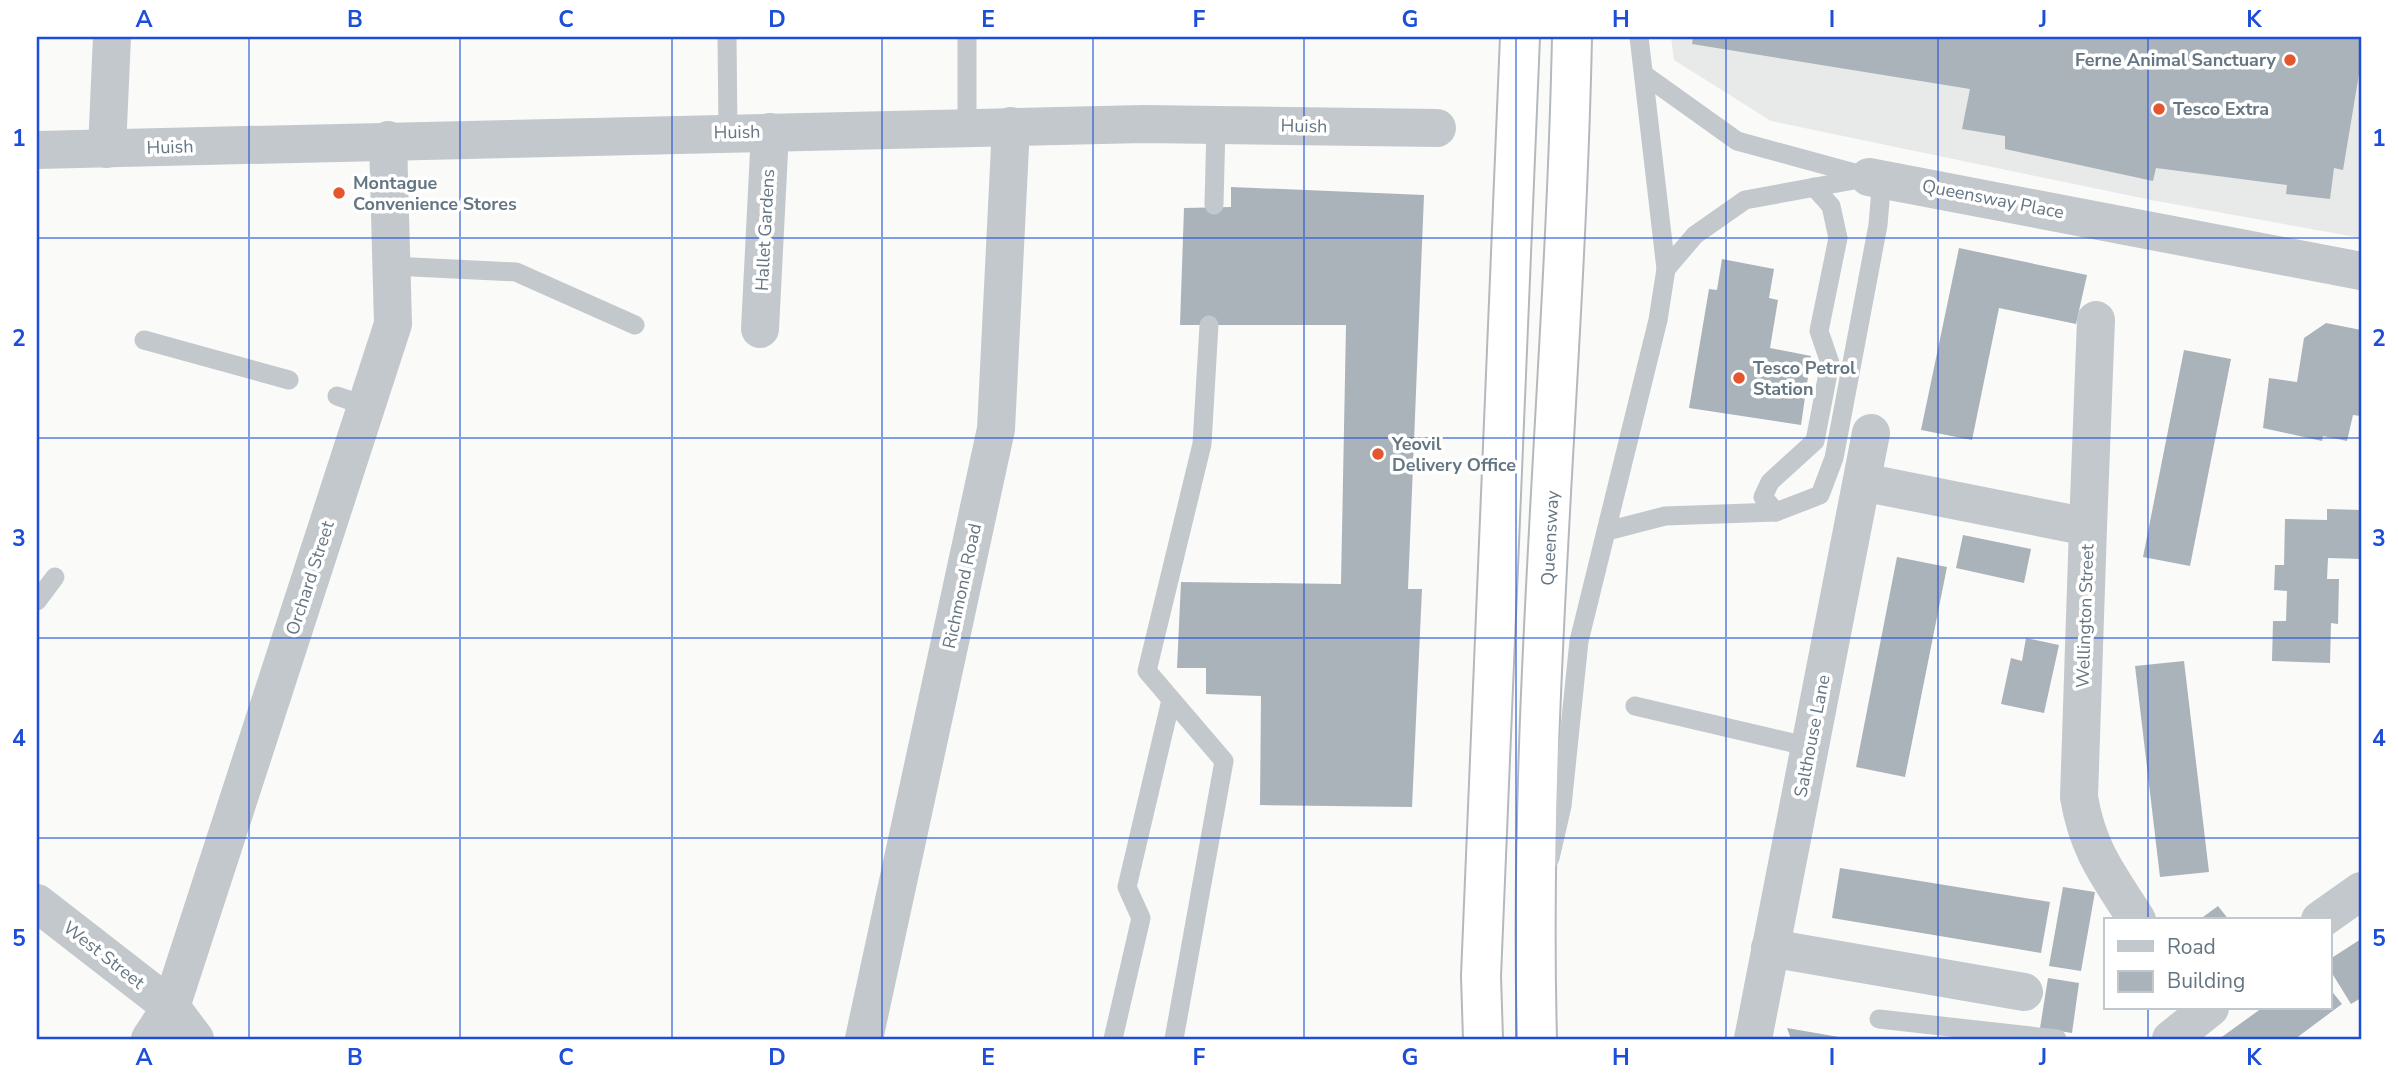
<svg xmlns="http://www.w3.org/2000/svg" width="2398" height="1076" font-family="'Nunito Sans',sans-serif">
	<rect width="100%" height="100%" fill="#fafaf8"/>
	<path fill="#e8e9e9" d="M1671,37H2361V238L2151,200L1771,121L1674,60Z"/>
	<g fill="#aab3b9">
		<path d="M1693,37H2361V62L2343,170L2334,168L2330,199L2286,194L2287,185L2156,168L2153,181L2005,149V136L1962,129L1970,89L1692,44Z"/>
		<path d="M1231,187L1424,195L1408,589H1422L1412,807L1260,805L1261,696L1206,694V668H1177L1181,582L1341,584L1346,325H1180L1184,208L1231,207Z"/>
		<path d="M1959,248L2087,275L2076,324L1999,308L1972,440L1921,430Z"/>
		<path d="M1722,259L1774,269L1769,298L1778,300L1770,348L1811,356L1801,425L1689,408L1709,289L1717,290Z"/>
		<path d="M2326,323L2361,330V416L2353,415L2347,441L2323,436L2322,441L2263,428L2269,378L2297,382L2304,338Z"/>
		<path d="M2184,350L2231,359L2190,566L2143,557Z"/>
		<path d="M2327,509L2361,510V559L2328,558L2327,579H2339L2338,624L2331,623L2330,663L2272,661L2273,621H2286L2287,591L2274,590L2275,565H2284L2285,519L2327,520Z"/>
		<path d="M1963,535L2031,549L2024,583L1956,568Z"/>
		<path d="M1897,557L1947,567L1905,777L1856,767Z"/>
		<path d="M2026,638L2059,645L2044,713L2001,704L2011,658L2022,661Z"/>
		<path d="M2184,661L2209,872L2160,877L2135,666Z"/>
		<rect x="2359" y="762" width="2" height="38"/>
		<path d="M1840,868L2050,902L2041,953L1832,918Z"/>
		<path d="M2063,887L2095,892L2081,971L2049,966Z"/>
		<path d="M2218,906L2229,920H2199Z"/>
		<path d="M2361,939V998L2351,1004L2330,970V959Z"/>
		<path d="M2048,978L2079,983L2072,1033L2040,1028Z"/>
		<path d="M2330,989L2342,1004L2295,1039H2219L2262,1008H2330Z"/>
		<path d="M1787,1028L1839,1037L1791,1039Z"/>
	</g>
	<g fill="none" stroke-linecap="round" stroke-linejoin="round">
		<defs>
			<g id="highway">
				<path d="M1483,1039L1481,976L1520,37"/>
				<path d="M1537,1039C1528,705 1565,371 1572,37"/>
			</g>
		</defs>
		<use href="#highway" stroke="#b4b9bd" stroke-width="42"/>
		<g stroke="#c3c8cc" stroke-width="19">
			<path d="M727,37L728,132"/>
			<path d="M967,37V127"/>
			<path d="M1646,76L1737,141L1869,177"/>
			<path d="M1814,187L1831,206L1838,238L1819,331L1830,363L1815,441L1770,482L1763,497L1776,512L1820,495L1834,458L1878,225L1882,177"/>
			<path d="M1214,205L1216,124"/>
			<path d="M392,266L516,272L635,325"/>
			<path d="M1666,269L1695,235L1745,200L1865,178"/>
			<path d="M144,340L289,380"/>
			<path d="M337,396L366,406"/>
			<path d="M1607,531L1665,516L1776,512"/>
			<path d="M37,601L55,577"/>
			<path d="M1635,706L1810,747"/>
			<path d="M1550,858L1562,806L1579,641L1658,320L1666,269L1639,37"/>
			<path d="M1879,1019L2057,1039"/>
			<path d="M1113,1039L1141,918L1127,887L1171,700"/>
			<path d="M1174,1039L1224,761L1147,671L1202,444L1209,325"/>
		</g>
		<g stroke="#c3c8cc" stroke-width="38">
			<path d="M107,149L112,37"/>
			<path d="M37,150L1144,124L1437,128"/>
			<path d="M1869,177L2361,271"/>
			<path d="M760,329L770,132"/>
			<path d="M1862,482L2088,527L2079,797C2088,851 2109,876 2137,920"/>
			<path d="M2088,527L2096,320"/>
			<path d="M37,903L171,1007L195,1039"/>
			<path d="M2320,920L2361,891"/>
			<path d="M1770,948L2024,992"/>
			<path d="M150,1039L171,1007L393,324L388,140"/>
			<path d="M864,1039L996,429L1011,126"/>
			<path d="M1753,1039L1871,433"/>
			<path d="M2171,1039L2210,1008"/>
		</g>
		<use href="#highway" stroke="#fff" stroke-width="38"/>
	</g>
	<path fill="none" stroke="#1d4ed8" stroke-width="2" stroke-opacity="0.55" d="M249,37V1039M460,37V1039M672,37V1039M882,37V1039M1093,37V1039M1304,37V1039M1516,37V1039M1726,37V1039M1938,37V1039M2148,37V920M37,238H2361M37,438H2361M37,638H2361M37,838H2361M2148,1008V1039"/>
	<g fill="#e4572e" stroke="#fff" stroke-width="2.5">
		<circle cx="2290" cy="60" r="7"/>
		<circle cx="2159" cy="109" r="7"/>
		<circle cx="339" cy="193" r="7"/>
		<circle cx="1739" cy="378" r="7"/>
		<circle cx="1378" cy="454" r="7"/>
	</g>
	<g text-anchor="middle" stroke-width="7" stroke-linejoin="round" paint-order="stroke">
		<g font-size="18" font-weight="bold" fill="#657683" stroke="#fff" text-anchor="start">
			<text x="2276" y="66" text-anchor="end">Ferne Animal Sanctuary</text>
			<text x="2173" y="115">Tesco Extra</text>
			<text x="353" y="189">Montague<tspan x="353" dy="21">Convenience Stores</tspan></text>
			<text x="1753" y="374">Tesco Petrol<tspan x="1753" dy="21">Station</tspan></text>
			<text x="1392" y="450">Yeovil<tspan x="1392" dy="21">Delivery Office</tspan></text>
		</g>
		<g font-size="18" fill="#657683" stroke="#fff">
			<text transform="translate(1304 126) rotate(1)" y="6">Huish</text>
			<text transform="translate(737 132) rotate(-1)" y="6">Huish</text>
			<text transform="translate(170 147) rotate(-2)" y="6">Huish</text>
			<text transform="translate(1993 199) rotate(11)" y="6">Queensway Place</text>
			<text transform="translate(765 230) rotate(-87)" y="6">Hallet Gardens</text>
			<text transform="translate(1550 538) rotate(-87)" y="6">Queensway</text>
			<text transform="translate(310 578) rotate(-72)" y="6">Orchard Street</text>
			<text transform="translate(962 586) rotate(-78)" y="6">Richmond Road</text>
			<text transform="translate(2085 616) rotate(-88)" y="6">Wellington Street</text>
			<text transform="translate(1812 736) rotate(-79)" y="6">Salthouse Lane</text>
			<text transform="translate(104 955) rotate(38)" y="6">West Street</text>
		</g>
	</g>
	<rect width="2398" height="1076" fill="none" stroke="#ffffff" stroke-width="77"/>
	<rect x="2104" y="918" width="228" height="91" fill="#ffffff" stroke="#c1c8cd" stroke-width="2"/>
	<rect x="2118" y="941" width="35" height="10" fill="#c3c8cc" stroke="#c1c8cd" stroke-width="2"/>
	<text x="2167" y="954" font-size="21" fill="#657683">Road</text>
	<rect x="2118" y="971" width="35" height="21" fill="#aab3b9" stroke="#c1c8cd" stroke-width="2"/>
	<text x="2167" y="988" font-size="21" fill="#657683">Building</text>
	<rect x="38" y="38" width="2322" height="1000" fill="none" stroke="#1d4ed8" stroke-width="2.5"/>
	<g font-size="23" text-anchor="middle" font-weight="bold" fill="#1d4ed8">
		<text x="144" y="27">A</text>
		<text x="355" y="27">B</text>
		<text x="566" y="27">C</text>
		<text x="777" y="27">D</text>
		<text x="988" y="27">E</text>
		<text x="1199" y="27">F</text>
		<text x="1410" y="27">G</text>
		<text x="1621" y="27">H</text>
		<text x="1832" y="27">I</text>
		<text x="2043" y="27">J</text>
		<text x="2254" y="27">K</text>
		<text x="19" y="146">1</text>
		<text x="2379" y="146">1</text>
		<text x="19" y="346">2</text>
		<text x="2379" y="346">2</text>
		<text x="19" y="546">3</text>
		<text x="2379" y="546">3</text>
		<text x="19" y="746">4</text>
		<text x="2379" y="746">4</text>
		<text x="19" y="946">5</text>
		<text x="2379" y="946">5</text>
		<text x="144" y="1065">A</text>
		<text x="355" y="1065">B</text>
		<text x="566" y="1065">C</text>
		<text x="777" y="1065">D</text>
		<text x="988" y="1065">E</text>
		<text x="1199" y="1065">F</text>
		<text x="1410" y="1065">G</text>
		<text x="1621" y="1065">H</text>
		<text x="1832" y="1065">I</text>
		<text x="2043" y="1065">J</text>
		<text x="2254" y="1065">K</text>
	</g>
</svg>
